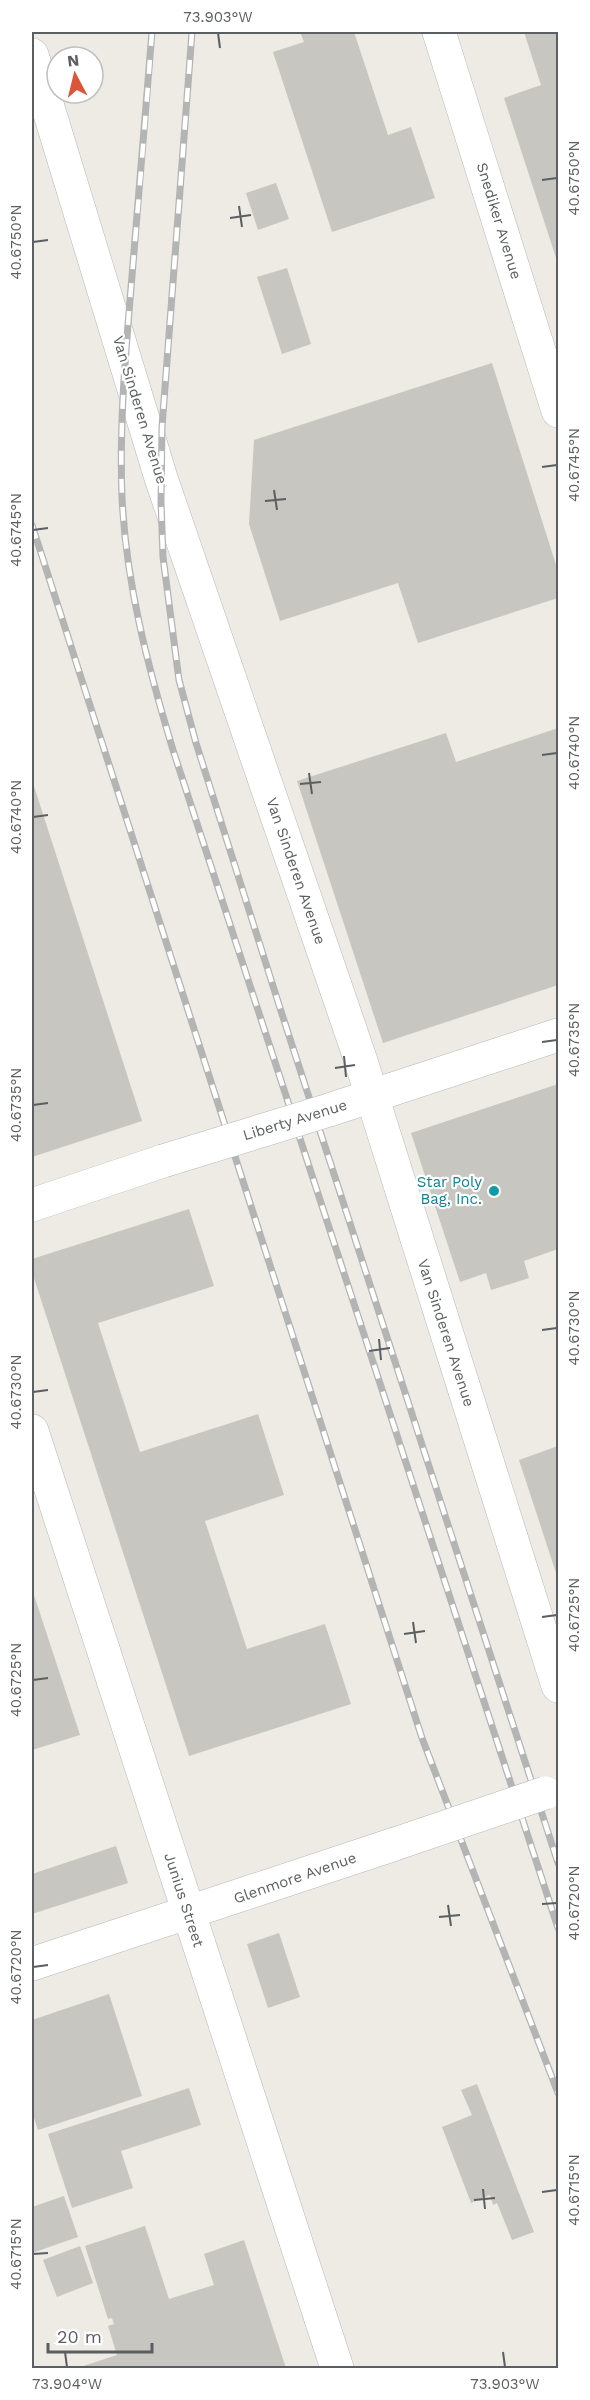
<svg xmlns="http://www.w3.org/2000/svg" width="590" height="2400" font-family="'Work Sans',sans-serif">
	<rect width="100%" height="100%" fill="#edebe3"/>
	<g fill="#c8c6c0">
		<path d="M300,32H354L388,135L411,127L435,198L332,232L273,52L304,42Z"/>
		<path d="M524,32H558V264L504,98L541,85Z"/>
		<path d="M276,183L289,219L258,230L246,193Z"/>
		<path d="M287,268L311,344L282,354L257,277Z"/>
		<path d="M492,363L558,571V598L418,643L398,583L280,621L249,524L254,440Z"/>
		<path d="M558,728V985L383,1043L297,781L446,733L456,762Z"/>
		<path d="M32,780L142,1121L32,1157Z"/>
		<path d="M558,1084V1249L524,1261L529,1278L491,1290L486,1273L460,1282L411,1133Z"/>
		<path d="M189,1209L214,1286L98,1323L140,1452L258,1414L284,1495L205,1521L247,1649L325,1624L351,1704L189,1756L32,1272V1259Z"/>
		<path d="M558,1446V1579L519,1460Z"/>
		<path d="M32,1589L80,1735L32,1750Z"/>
		<path d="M116,1846L128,1883L32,1914V1874Z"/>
		<path d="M279,1933L300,1997L268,2008L247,1944Z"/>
		<path d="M109,1994L142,2096L38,2130L32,2112V2020Z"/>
		<path d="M477,2084L534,2232L512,2240L497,2203L493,2205L490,2195L471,2203L442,2127L472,2115L461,2090Z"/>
		<path d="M189,2088L201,2125L121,2151L133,2188L72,2208L48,2134Z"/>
		<path d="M64,2196L78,2237L32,2253V2207Z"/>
		<path d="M145,2226L169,2299L214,2285L204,2254L244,2240L286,2368H77L117,2355L108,2326L114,2324L112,2318L108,2319L85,2246Z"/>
		<path d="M80,2246L93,2283L57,2297L43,2260Z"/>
	</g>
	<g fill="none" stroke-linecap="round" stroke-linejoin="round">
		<defs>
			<g id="minor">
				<path d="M439,32L558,411"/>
				<path d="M32,55L161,478L360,1058L558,1686"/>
				<path d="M32,1431L337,2368"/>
				<path d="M32,1964L395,1844"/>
			</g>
			<g id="tertiary">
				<path d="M329,1110L558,1035"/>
				<path d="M32,1205L163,1161"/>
			</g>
		</defs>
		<use href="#minor" stroke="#b5b8bc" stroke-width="34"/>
		<use href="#tertiary" stroke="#b5b8bc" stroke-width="34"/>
		<use href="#minor" stroke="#fff" stroke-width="33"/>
		<use href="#tertiary" stroke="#fff" stroke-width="33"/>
		<defs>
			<g id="rail">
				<path d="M152,32C146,113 139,194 132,276C126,349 119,423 122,497C126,584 148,667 173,750L558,1928"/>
				<path d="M192,32L162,427L161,502L163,557L179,680L196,743L280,1008L558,1863"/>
				<path d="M32,525L422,1738L558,2093"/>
			</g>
		</defs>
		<use href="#rail" stroke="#b3b4b4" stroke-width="7"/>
		<use href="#rail" stroke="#fff" stroke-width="4.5" stroke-dasharray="14" stroke-linecap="butt"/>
		<defs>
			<path id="minor-bridge" d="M395,1844L545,1793"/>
			<path id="tertiary-bridge" d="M163,1161L329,1110"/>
		</defs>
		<use href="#minor-bridge" stroke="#b5b8bc" stroke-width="34" stroke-linecap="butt"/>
		<use href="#tertiary-bridge" stroke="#b5b8bc" stroke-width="34" stroke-linecap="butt"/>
		<use href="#minor-bridge" stroke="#fff" stroke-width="33"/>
		<use href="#tertiary-bridge" stroke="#fff" stroke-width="33"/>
	</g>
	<path fill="none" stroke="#5b5e62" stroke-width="2" d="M218,33L220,48M542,180L557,178M239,206L242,227M230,218L251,215M33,242L48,240M542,467L557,465M274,490L277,510M265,501L286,499M33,530L48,528M542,755L557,753M309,773L312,794M300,784L321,782M33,817L48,815M542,1042L557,1040M344,1056L346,1077M335,1068L355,1065M33,1105L48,1103M542,1330L557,1328M379,1339L381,1360M369,1351L390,1348M33,1392L48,1390M542,1617L557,1615M413,1622L416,1643M404,1634L425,1631M33,1680L48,1678M542,1904L557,1903M448,1905L451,1926M439,1917L460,1915M33,1967L48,1965M483,2189L485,2209M542,2192L557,2190M474,2200L495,2198M33,2254L48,2253M65,2352L67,2367M503,2352L505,2367"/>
	<circle fill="#0f9aa8" stroke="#fff" stroke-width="2" cx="494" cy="1191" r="6"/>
	<g text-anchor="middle" stroke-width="4.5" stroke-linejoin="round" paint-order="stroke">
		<g font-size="15" fill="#5b5e62" stroke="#fff">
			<text transform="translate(499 221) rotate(73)" y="5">Snediker Avenue</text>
			<text transform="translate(140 410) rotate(73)" y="5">Van Sinderen Avenue</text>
			<text transform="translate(296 871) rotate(71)" y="5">Van Sinderen Avenue</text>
			<text transform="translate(295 1120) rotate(-17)" y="5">Liberty Avenue</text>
			<text transform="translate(446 1333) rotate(72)" y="5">Van Sinderen Avenue</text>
			<text transform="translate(295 1878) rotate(-19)" y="5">Glenmore Avenue</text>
			<text transform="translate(184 1900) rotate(72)" y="5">Junius Street</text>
		</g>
		<g font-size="15" fill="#0d838f" stroke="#fff" text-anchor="end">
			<text x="482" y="1187">Star Poly<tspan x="482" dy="17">Bag, Inc.</tspan></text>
		</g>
	</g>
	<rect width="590" height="2400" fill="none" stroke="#ffffff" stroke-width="66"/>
	<g transform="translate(75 75) rotate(353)"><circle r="28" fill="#ffffff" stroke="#bdbfc0" stroke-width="1.5"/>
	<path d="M0-4.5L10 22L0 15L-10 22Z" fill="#db553b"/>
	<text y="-9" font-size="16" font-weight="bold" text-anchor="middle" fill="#5b5e62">N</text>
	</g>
	<path d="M48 2343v9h104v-9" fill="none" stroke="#5b5e62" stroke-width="3"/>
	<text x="57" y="2343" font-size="18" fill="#5b5e62" stroke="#ffffff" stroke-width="4.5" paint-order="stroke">20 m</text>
	<rect x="33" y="33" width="524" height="2334" fill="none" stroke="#5b5e62" stroke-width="2"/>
	<g font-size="15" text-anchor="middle" fill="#5b5e62">
		<text x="218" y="22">73.903°W</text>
		<text transform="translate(574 178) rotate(-90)" y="5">40.6750°N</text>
		<text transform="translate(16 242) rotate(-90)" y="5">40.6750°N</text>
		<text transform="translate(574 465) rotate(-90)" y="5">40.6745°N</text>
		<text transform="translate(16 530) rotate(-90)" y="5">40.6745°N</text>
		<text transform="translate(574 753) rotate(-90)" y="5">40.6740°N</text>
		<text transform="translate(16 817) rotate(-90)" y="5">40.6740°N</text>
		<text transform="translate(574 1040) rotate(-90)" y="5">40.6735°N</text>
		<text transform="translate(16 1105) rotate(-90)" y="5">40.6735°N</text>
		<text transform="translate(574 1328) rotate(-90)" y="5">40.6730°N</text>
		<text transform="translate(16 1392) rotate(-90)" y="5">40.6730°N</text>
		<text transform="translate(574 1615) rotate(-90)" y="5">40.6725°N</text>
		<text transform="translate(16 1680) rotate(-90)" y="5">40.6725°N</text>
		<text transform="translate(574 1903) rotate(-90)" y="5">40.6720°N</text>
		<text transform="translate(16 1967) rotate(-90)" y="5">40.6720°N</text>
		<text transform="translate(574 2190) rotate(-90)" y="5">40.6715°N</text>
		<text transform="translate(16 2254) rotate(-90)" y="5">40.6715°N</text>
		<text x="67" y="2389">73.904°W</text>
		<text x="505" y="2389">73.903°W</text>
	</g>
</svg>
